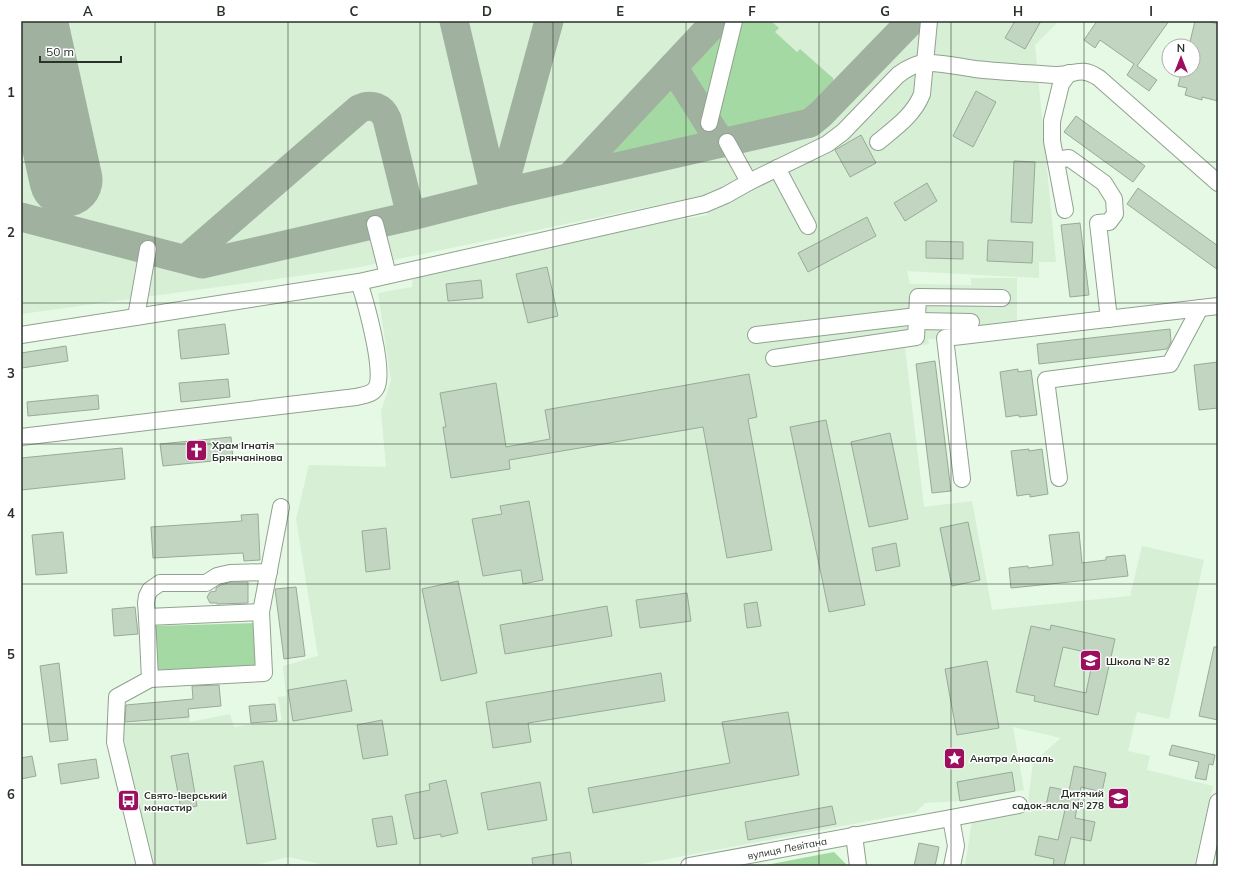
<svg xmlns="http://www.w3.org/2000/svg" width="1239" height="887" font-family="Mulish,sans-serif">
	<rect width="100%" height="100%" fill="#e5f9e4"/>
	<path fill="#d6efd5" d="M21,21H1059L1035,45L1056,262H1039V278L907,271L910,284L971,285V278H1017V323L948,332L936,339H928L929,344L905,348L924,507L972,501L992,610L1130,596L1142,546L1204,560L1169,719L1137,712L1128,751L1150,756L1147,770L1213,786L1194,866H965L972,821L1027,811L1033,762L1061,738L1013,727L1024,790L960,801L925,803L916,812L631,866H329L289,857L251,866H150L121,742L122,724L189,717L190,722L230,714L234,727L282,720L278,697L286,696L283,666L318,656L296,519L309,465L386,467L381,411L391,381L378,293L412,287L413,277L666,222L707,215L705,195L355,268L21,314Z"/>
	<g fill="#a5d9a4">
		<path d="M741,21H771L779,28L775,32L797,52L800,49L833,78L835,87L811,111L800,117L727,133L716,115Z"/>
		<path d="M726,25L708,106L685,70Z"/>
		<path d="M673,83L703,132L702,136L696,140L605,160L604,157Z"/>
		<path d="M256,623L257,667L155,670L154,626Z"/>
		<path d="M834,852L848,866H761Z"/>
	</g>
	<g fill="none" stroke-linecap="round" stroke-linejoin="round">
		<g stroke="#a1b1a0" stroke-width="29">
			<path d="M454,21L495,195"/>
			<path d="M673,67L721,143"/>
			<path d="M570,177L716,21"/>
			<path d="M502,193L549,21"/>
			<path d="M21,217L202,264L411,216L502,193L810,123L821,114L911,21"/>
			<path d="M186,259L359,109C371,103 382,107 387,119L411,216"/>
		</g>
		<path stroke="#a1b1a0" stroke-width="73" d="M31,21L66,180"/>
	</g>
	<g fill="#c1d5c0" stroke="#99ab98" fill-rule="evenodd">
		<path d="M1015,21H1041L1025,49L1005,38Z"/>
		<path d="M1097,21H1169L1137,66L1157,80L1149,91L1127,75L1134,64L1100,40L1095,48L1084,40Z"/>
		<path d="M1195,21H1206L1218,24V101L1202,97V100L1185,95L1187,88L1178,86L1182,70H1193V46H1189Z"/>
		<path d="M976,91L996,102L973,147L953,136Z"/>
		<path d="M1076,116L1145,166L1133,182L1064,132Z"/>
		<path d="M861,135L876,163L850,177L835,150Z"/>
		<path d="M1014,161L1035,162L1032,223L1011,222Z"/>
		<path d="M927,183L937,201L905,221L894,203Z"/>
		<path d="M1138,188L1218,246V270L1127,204Z"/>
		<path d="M867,217L876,236L808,272L798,253Z"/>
		<path d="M1080,223L1089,295L1070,297L1061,225Z"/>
		<path d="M988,240L1033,242L1032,263L987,261Z"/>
		<path d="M926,241L963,242V259L926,258Z"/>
		<path d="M547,267L558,316L528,323L516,274Z"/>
		<path d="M481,280L483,298L448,301L446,284Z"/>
		<path d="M225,324L229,354L181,359L178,330Z"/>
		<path d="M1170,329L1171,342L1167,349L1039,364L1037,344Z"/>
		<path d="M66,346L68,361L22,368L21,353Z"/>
		<path d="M935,361L951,491L932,493L916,364Z"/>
		<path d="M1218,362V408L1199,410L1194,365Z"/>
		<path d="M1018,369V372L1031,370L1037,415L1019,417V415L1006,417L1000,372Z"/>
		<path d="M749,374L757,417L748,419L772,550L727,558L703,427L509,460L510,469L451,478L443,427H446L440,393L496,383L506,447L550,439L545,410Z"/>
		<path d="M228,379L230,397L181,402L179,383Z"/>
		<path d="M98,395L99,409L28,416L27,402Z"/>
		<path d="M826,420L865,605L829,612L790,427Z"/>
		<path d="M890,433L908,519L869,527L851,442Z"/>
		<path d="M231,437L233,459L163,466L160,444Z"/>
		<path d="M122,448L125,479L21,490V458Z"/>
		<path d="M1029,449V451L1042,449L1048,494L1030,497V494L1017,496L1011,451Z"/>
		<path d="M529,501L543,580L523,584L521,570L483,576L472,519L502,514L500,506Z"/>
		<path d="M258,514L260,560L244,561L243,553L153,558L151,527L242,521L241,515Z"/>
		<path d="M968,522L980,580L952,586L940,528Z"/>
		<path d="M386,528L390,569L366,572L362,531Z"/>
		<path d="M63,532L67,573L36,575L32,535Z"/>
		<path d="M1079,532L1082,563L1106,560V557L1125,555L1128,576L1011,588L1009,568L1028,566V568L1053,565L1049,535Z"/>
		<path d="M896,543L900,566L876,571L872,548Z"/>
		<path d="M458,581L477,673L441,681L422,589Z"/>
		<path d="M231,582H248V603L217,604V603H210L207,597L210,592L216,591V588L221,585Z"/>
		<path d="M296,587L305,656L284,659L275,589Z"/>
		<path d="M687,593L691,621L640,628L636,600Z"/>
		<path d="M757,602L761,626L747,628L744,604Z"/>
		<path d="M607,606L612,636L505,654L500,625Z"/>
		<path d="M135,607L138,634L114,636L112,609Z"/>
		<path d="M1051,625L1115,639L1098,715L1034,701L1035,696L1016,692L1031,626L1050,630ZM1063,647L1094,654L1086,693L1054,686Z"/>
		<path d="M1214,647H1218V720L1199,716Z"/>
		<path d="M987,661L999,728L957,735L945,669Z"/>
		<path d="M59,663L68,740L50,742L40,666Z"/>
		<path d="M661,673L665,701L528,723L531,742L493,748L486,702Z"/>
		<path d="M346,680L352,711L293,721L288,690Z"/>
		<path d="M219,685L221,706L188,709L189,717L125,722L126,705L193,699L192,686Z"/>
		<path d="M275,704L277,721L251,723L249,706Z"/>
		<path d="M788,712L799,775L593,813L588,788L730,763L722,722Z"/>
		<path d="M382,720L388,755L363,759L357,725Z"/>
		<path d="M1172,745L1215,755L1213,765L1209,764L1206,780L1195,778L1199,762L1169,755Z"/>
		<path d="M188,753L197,806L181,809L171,756Z"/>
		<path d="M32,756L36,776L21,779V758Z"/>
		<path d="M96,759L99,778L61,784L58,764Z"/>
		<path d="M263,761L276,839L247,844L234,766Z"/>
		<path d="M1074,766L1106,773L1102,792L1081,787L1075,818L1095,822L1091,841L1071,837L1064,866H1053L1054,859L1035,855L1039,836L1058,840L1065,810L1046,806L1050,787L1069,791Z"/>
		<path d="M1012,772L1015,791L960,801L957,782Z"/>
		<path d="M446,780L458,833L441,837V834L414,839L405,795L430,790L429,784Z"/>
		<path d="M540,782L547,820L488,830L481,793Z"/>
		<path d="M832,806L836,824L748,840L745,822Z"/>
		<path d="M392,816L397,844L377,847L372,819Z"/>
		<path d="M919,843L939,847L935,866H914Z"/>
		<path d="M570,852L572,866H533L532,858Z"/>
	</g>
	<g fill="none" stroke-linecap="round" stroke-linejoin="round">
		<defs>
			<g id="minor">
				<path d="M709,123L734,21"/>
				<path d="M727,142L749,182"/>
				<path d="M878,142C895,128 914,115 922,94L929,21"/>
				<path d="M1056,160L1069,158L1104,183L1114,199L1115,214L1109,222L1098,223L1109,319"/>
				<path d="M777,168L808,226"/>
				<path d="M1065,210L1052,141V121L1061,84L1069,73"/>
				<path d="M375,224L388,275"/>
				<path d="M136,317L148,249"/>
				<path d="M917,321L971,322"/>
				<path d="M21,335L359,282L705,204L726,195L749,182L827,144L843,132L898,75C906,69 916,63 926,63C939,62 961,67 975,69C1002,72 1028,73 1055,75C1074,76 1080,65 1099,78L1218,183"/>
				<path d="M756,335L917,316"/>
				<path d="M774,358L916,337L918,297L1002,298"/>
				<path d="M21,437L356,397C363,395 372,395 376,388C386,373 365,300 359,282"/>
				<path d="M1059,478L1046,380L1170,364L1200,308"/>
				<path d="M962,479L945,338L1218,306"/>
				<path d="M261,612L281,507"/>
				<path d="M147,617L146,603L147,596L150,590L160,583H206L217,576L230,573L269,572"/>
				<path d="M951,818L1019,805"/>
				<path d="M854,835L858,866"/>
				<path d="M145,866L115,742L117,697L150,679L264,673L261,612L147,617L150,679"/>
				<path d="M689,866L951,818L956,846L952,866"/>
				<path d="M1204,866L1218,802"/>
			</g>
		</defs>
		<use href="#minor" stroke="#90a28f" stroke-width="18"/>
		<use href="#minor" stroke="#fff" stroke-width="16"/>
	</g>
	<path fill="none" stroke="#293129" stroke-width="1" stroke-opacity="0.55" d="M155,21V866M288,21V866M420,21V866M553,21V866M686,21V866M819,21V866M951,21V866M1084,21V866M21,162H1218M21,303H1218M21,444H1218M21,584H1218M21,724H1218"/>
	<defs>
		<symbol id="church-square" viewBox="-11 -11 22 22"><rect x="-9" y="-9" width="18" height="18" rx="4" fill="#9c0f5e" stroke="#fff"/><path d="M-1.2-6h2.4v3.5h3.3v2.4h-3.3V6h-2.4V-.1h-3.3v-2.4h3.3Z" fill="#fff"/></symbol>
		<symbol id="school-square" viewBox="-11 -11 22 22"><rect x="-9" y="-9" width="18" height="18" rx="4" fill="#9c0f5e" stroke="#fff"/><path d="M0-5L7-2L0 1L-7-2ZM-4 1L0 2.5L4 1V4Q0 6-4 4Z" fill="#fff"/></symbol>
		<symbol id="sight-square" viewBox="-11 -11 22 22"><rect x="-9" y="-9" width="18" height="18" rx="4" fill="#9c0f5e" stroke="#fff"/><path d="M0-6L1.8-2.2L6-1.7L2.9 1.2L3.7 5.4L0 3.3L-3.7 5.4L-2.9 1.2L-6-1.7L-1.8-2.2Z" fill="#fff"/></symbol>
		<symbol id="bus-square" viewBox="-11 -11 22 22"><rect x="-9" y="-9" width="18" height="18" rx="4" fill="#9c0f5e" stroke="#fff"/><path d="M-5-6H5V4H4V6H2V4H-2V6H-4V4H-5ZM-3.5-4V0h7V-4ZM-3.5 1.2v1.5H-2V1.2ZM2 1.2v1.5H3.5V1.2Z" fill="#fff"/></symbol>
	</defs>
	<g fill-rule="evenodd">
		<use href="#church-square" x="184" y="438" width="25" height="25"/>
		<use href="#school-square" x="1078" y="648" width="25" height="25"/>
		<use href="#sight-square" x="942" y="746" width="25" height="25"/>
		<use href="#school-square" x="1106" y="786" width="25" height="25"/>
		<use href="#bus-square" x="116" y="788" width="25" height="25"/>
	</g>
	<g text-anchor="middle" stroke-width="3" stroke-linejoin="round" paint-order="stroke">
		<g font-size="10" font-weight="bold" fill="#293129" stroke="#fff" text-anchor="start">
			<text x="212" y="449">Храм Ігнатія<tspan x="212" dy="12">Брянчанінова</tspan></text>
			<text x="1106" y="665">Школа № 82</text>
			<text x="970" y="762">Анатра Анасаль</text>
			<text x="1104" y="797" text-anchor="end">Дитячий<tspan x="1104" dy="12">садок-ясла № 278</tspan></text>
			<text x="144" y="799">Свято-Іверський<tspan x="144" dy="12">монастир</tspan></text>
		</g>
		<g font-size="10" fill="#293129" stroke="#fff">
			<text transform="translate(787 848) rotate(-11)" y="4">вулиця Левітана</text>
		</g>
	</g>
	<rect width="1239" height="887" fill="none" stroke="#ffffff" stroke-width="44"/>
	<g transform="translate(1181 58)"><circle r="19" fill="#ffffff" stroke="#a9ada9"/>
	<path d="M0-3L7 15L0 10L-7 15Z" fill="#9c0f5e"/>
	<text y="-6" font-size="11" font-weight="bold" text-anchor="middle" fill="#293129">N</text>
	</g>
	<path d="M40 56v6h81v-6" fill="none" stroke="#293129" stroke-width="2"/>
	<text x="46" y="56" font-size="12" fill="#293129" stroke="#ffffff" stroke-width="3" paint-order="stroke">50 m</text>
	<rect x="22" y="22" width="1195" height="843" fill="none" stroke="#293129" stroke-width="1.5"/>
	<g font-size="13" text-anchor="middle" font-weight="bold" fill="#293129">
		<text x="88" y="16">A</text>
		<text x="221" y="16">B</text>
		<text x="354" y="16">C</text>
		<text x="487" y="16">D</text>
		<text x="620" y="16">E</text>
		<text x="752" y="16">F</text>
		<text x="885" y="16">G</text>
		<text x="1018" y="16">H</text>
		<text x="1151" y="16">I</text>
		<text x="11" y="97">1</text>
		<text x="11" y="237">2</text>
		<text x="11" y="378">3</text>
		<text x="11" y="518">4</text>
		<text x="11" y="659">5</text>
		<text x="11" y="799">6</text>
	</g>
</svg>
